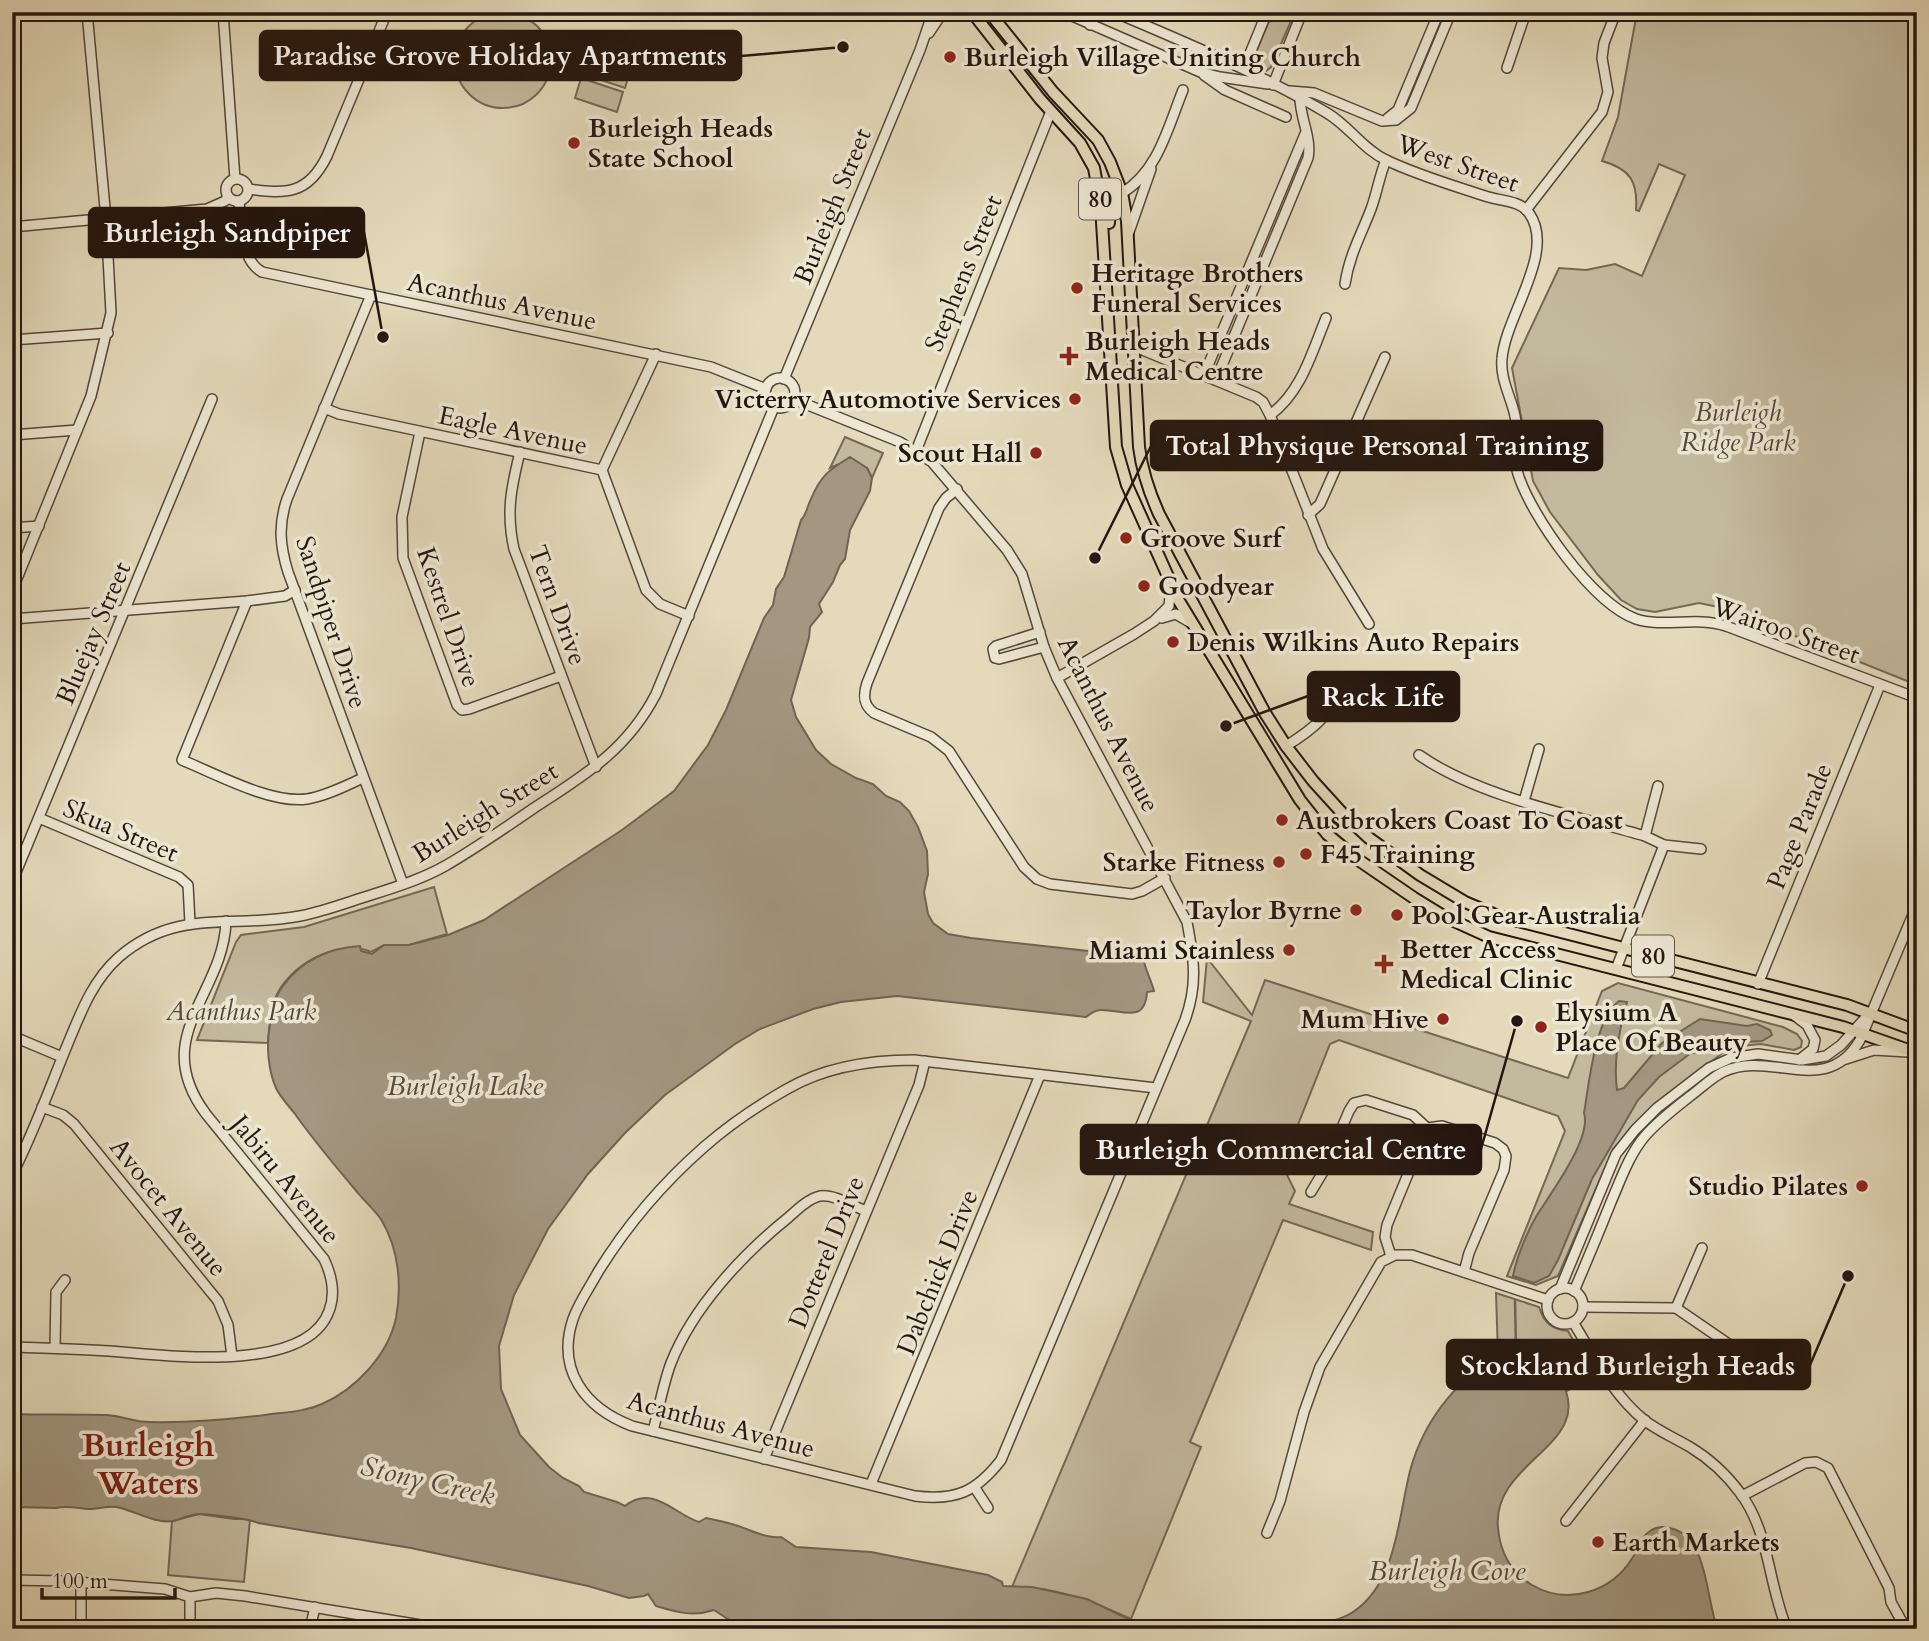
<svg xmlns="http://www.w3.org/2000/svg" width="1929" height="1641" font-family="Cardo,serif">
	<rect width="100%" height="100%" fill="#e4dabb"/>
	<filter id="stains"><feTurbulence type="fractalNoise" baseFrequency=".00286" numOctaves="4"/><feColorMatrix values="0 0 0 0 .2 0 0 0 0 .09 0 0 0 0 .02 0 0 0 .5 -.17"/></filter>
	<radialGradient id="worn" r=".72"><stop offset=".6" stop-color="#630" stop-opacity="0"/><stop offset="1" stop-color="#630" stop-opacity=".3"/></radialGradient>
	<g fill="#c3b99e" stroke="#746856" stroke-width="2">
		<path d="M1273,12H1295L1271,67L1266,71L1255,66L1254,57Z"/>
		<path d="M1637,12H1917V685L1728,609L1699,603L1655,612L1637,609L1621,600L1598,575L1550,512L1533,481L1512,368L1559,268L1586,270L1615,264L1642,276L1685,175L1659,164L1639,211L1636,210C1638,181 1630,169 1602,161L1618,117Z"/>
		<circle cx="503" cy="60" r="48"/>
		<path d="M589,54L631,68L625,88L583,74Z"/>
		<path d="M581,78L623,92L617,112L575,98Z"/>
		<path d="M845,437L883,453L872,478L867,468L839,464L830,468Z"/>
		<path d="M434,887L447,934L409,945H384L371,952C339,937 287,966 275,999C270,1012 269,1029 268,1043L197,1040L236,942L241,935L304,927Z"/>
		<path d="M1207,958L1252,1015L1265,980L1568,1078L1602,991L1618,983L1783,1027L1797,1034L1802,1041L1801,1047L1794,1050L1761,1044L1730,1047L1645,1114L1613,1149L1558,1276L1536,1285L1507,1276L1565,1131L1558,1116L1339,1040L1330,1044L1282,1165L1295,1191L1289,1204L1373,1232L1371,1250L1283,1220L1190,1442L1201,1447L1131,1619C1093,1602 1055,1586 1012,1587L1251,1021L1203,1002Z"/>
		<path d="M1496,1293L1539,1307C1544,1323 1551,1329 1568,1331L1593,1376L1567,1391C1548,1360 1537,1342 1498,1356Z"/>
		<path d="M199,1514L234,1519H250L244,1582L168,1575L172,1521Z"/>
	</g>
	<g fill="#a39781" stroke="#706353" stroke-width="2">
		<path d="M850,457L867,468L872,478L870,491L850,530L845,559L840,565L833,582L819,604L822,612L810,627L809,638L791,700L796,717L816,750L831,764L856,778L873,784L886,796L900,802L909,811L918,827L927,851L928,874L924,892L928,914L933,923L948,934L971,938L1143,957C1144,967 1151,979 1154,991L1147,992C1145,1025 1121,1009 1100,1010C1095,1010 1090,1014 1086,1017L897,996L841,1002L813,1009L760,1029L735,1044L665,1095L625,1133L588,1174L548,1229L514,1295L499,1346L501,1389L520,1435L549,1467L563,1478L579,1486L584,1492L617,1502L625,1506C653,1484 674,1514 699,1522L706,1518C716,1520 726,1522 735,1525C749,1529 766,1539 781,1537L796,1547L871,1552L988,1575L1002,1582L1003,1586L1032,1587L1087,1599L1149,1629H756L734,1623L714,1610C693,1617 676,1612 656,1606L648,1594L644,1596L629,1598L588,1586L411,1548L258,1523C251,1519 209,1514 200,1514C190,1514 182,1519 173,1521C154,1524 134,1510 116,1507C107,1506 97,1509 89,1509C77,1508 67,1505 56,1508L12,1507V1414C44,1415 76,1414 107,1415C121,1416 135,1422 149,1422C188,1423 226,1420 265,1415C285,1412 304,1412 322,1404C356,1389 388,1355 396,1318C402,1286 399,1250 382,1221C376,1211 365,1202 358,1193C336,1167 314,1141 295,1114C289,1106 280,1097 276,1088C268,1070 266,1044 270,1025C272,1011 274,998 283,986C301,960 330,948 360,946L361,951L372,954L384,945H409L448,935L484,920L622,830L674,791L708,745L726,710L764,618L773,605L776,589L784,577L801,520C807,514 807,506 811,499C821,475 829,470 850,457Z"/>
		<path d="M1619,1001L1627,1002C1619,1030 1613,1060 1617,1090L1624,1088L1662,1043L1700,1019L1747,1026L1757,1024L1770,1030L1772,1035L1762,1041L1727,1043L1709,1052L1691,1053L1659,1077L1638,1100L1592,1179L1558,1260L1549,1276L1534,1283L1513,1276C1517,1256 1527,1232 1537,1215C1551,1193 1592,1138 1584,1113C1589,1084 1595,1018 1619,1001Z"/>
		<path d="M1515,1350C1536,1353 1546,1357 1558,1375C1603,1445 1491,1458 1498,1528C1500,1552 1511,1573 1532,1585C1568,1606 1612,1592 1633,1557C1638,1549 1641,1536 1650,1531C1665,1521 1688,1532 1695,1547C1707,1571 1709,1602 1717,1629H1291C1313,1624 1334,1624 1353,1612C1397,1583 1398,1518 1410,1471C1424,1419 1462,1369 1515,1350Z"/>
	</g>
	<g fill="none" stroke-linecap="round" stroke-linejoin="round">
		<path stroke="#706353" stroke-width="2.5" d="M1515,1301L1516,1350"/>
		<defs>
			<g id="minor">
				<path d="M223,12L235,179"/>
				<path d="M1063,12L1200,72L1220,77L1268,84"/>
				<path d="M1114,12C1187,43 1259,73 1327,113C1349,126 1363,149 1386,160C1417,175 1452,185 1485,196C1499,201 1520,200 1529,213C1557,252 1505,316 1502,359C1500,379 1511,397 1515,416C1519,435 1512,455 1518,474C1531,516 1593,604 1636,619C1664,628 1696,616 1726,626L1917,698"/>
				<path d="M1090,25L1096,12"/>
				<path d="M929,33L943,12"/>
				<path d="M1244,68L1267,12"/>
				<path d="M1507,68L1526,12"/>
				<path d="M1204,75L1225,90L1286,117"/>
				<path d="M1273,85L1302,12"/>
				<path d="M1290,91L1314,93L1382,121L1396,120L1411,108L1451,12"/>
				<path d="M1388,118L1398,110L1439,12"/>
				<circle cx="237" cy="190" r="11"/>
				<path d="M248,189C286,194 308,195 327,156L387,12"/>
				<path d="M1122,193C1158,172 1168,127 1183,90"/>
				<path d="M238,201C246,224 238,258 262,272L711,367L766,389"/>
				<path d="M1526,210L1602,112L1608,92L1602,58L1604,43L1616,12"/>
				<path d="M12,227L207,209L225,201L228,197"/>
				<path d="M1129,232L1151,169"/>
				<path d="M1345,284C1349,256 1361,235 1371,209C1377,193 1379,177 1386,160"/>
				<path d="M371,295L287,499C278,525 280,546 288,572L403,884"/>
				<path d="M12,340L108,333"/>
				<path d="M1133,346L1256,397L1263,402L1270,415L1323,549L1369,624"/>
				<path d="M1204,375L1305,134"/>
				<circle cx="780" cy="393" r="15"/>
				<path d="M784,379L920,50L933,12"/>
				<path d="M1216,380L1308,158C1312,138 1300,118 1300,98"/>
				<path d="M793,399L900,442L932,462L1007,550L1022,574L1044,647L1057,678L1187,922C1194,959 1198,984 1185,1020L1001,1460C976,1492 956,1501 915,1496L632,1426C585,1408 556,1370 573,1319C579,1302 590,1287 598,1272C627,1225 663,1183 704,1147C729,1125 757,1106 787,1089C825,1067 870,1060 914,1060L1156,1088"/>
				<path d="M324,408L339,414L602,470L646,590L660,604L689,616"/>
				<path d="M1270,415C1301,393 1312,352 1326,318"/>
				<path d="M420,432L402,517L403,558L457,705L462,710L469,709L561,676"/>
				<path d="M12,435L77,430"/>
				<path d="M916,451L1051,111"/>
				<path d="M520,452C511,488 506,513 514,549L596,767"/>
				<path d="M602,470L656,354"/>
				<path d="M957,489L946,498L939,508L867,683C863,695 863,705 874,713L931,737L949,751L1024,867L1037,879L1050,884L1132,894L1142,891L1165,878"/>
				<path d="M1308,515L1320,504L1385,357"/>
				<path d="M12,528L39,526"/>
				<path d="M12,591L91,396L111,313L106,219L87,12"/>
				<path d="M247,601L182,760C216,774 271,804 307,799C326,796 345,786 363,778"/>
				<path d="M1162,618L1176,614L1193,624"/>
				<path d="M12,619L247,601L285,596L295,590"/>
				<path d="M1040,632L996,646L993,649L995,658L999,659L1044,647"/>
				<path d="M1057,678L1134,634L1154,621L1169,606L1171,586"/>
				<path d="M1286,746C1312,730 1335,713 1339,682"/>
				<path d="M1419,755C1477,796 1576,816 1645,836L1664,845L1701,849"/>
				<path d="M1524,801L1539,749"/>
				<path d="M39,818L179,877L188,885L190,923"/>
				<path d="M1645,836L1658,786"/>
				<path d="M12,882L212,399"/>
				<path d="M1616,969L1664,845"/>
				<path d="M1758,984L1880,685"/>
				<path d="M1795,1016L1807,1025L1815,1040L1813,1049L1799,1060"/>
				<path d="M12,1036L62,1057"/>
				<path d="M1846,1059L1874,1050L1908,1052"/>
				<path d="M42,1107L63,1115L74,1124L218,1301L228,1325L232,1356"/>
				<path d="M12,1175C33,1134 49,1090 66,1048C80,1015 91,982 119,957C177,907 233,929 300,916C325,911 348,902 371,895C396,887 422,879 445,866C476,848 505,828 534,808C585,775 627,750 656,694L774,407"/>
				<path d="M1311,1192L1323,1172L1349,1111L1354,1103L1366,1100L1413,1115L1427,1128"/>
				<path d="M1391,1256L1385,1237L1387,1225L1427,1128L1442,1126L1495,1143L1503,1149L1506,1156L1504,1170L1469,1253L1464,1272"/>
				<circle cx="1565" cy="1306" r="18"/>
				<path d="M1560,1289L1616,1154L1635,1130L1657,1108L1709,1068L1731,1058L1758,1054L1802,1060L1826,1056L1841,1045L1868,1015"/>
				<path d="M1574,1291C1587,1261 1599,1232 1611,1202C1621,1179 1629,1155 1645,1136C1658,1121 1674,1109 1689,1097C1700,1089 1711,1078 1723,1072C1770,1049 1826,1099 1860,1040L1917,905"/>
				<path d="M1583,1307L1676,1308L1765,1369"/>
				<path d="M1676,1308L1702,1248"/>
				<path d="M1573,1322C1594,1356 1612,1394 1644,1420C1658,1431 1675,1438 1690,1447C1710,1459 1727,1475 1741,1494C1770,1534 1768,1584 1787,1629"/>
				<path d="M12,1347C45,1348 77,1349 109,1351C163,1355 306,1375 329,1311C336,1293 332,1276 324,1259L206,1114C148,1036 224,995 226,921"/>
				<path d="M55,1348L56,1292L65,1280"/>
				<path d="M653,1431C659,1409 663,1384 671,1363C693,1307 743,1254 789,1217C798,1209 808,1199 820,1196C834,1194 853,1206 866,1211"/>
				<path d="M764,1459L919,1085L925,1061"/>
				<path d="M871,1484L1040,1075"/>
				<path d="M975,1488L988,1508"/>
				<path d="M1742,1496L1805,1463L1816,1462L1828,1468L1883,1576L1889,1588L1891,1602L1906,1629"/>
				<path d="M1566,1521L1645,1420"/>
				<path d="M1267,1533L1280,1501L1304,1412L1320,1367L1381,1262L1395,1255H1412L1548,1300"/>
				<path d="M12,1580L63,1581L165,1589L190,1597L216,1593L245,1596L445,1629"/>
				<path d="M81,1582V1629"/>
				<path d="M190,1629V1597"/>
				<path d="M310,1629L315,1607"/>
			</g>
			<g id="major">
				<path d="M972,12L1040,99L1080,143L1094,168L1101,206L1116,447L1127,485L1179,601L1300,800L1327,834L1357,859L1414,898L1445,917L1489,937L1843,1027L1917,1053"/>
				<path d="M989,12L1053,92L1098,140L1110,162L1122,193L1127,221L1139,447C1142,471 1149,492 1159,514L1265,713L1286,746L1313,781L1343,814L1369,838L1420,875L1465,902L1498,916L1847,1005L1917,1031"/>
				<path d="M1109,223L1110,202L1122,193"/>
			</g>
		</defs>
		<use href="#minor" stroke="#54473a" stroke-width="12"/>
		<use href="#major" stroke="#24160f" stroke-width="14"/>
		<use href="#minor" stroke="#ede7d3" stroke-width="9"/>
		<use href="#major" stroke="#e4dabb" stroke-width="10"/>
	</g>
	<g fill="#8f2418" stroke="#ede7d3" stroke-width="2.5">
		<circle cx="950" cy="57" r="7"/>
		<circle cx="574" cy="143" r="7"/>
		<circle cx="1077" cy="288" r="7"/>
		<path d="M1065.5 345.5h7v7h7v7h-7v7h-7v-7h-7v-7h7z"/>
		<circle cx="1075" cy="399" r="7"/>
		<circle cx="1036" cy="453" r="7"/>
		<circle cx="1126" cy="538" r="7"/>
		<circle cx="1144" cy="586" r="7"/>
		<circle cx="1173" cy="642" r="7"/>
		<circle cx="1282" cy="820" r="7"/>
		<circle cx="1306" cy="854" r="7"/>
		<circle cx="1279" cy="862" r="7"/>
		<circle cx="1356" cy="910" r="7"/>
		<circle cx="1397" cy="915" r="7"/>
		<circle cx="1289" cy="950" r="7"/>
		<path d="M1380.5 953.5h7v7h7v7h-7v7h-7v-7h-7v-7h7z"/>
		<circle cx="1443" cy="1019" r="7"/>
		<circle cx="1541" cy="1027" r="7"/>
		<circle cx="1862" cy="1186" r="7"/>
		<circle cx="1598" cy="1542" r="7"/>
	</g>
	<g text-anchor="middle" stroke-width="7" stroke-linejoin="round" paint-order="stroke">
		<g fill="#ede7d3" stroke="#60554a" stroke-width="2">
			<rect x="1079" y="178.5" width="42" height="41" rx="5"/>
			<rect x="1632" y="935.5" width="42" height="41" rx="5"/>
		</g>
		<g font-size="24" font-weight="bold" fill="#24160f">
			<text x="1100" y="207">80</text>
			<text x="1653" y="964">80</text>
		</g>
		<g font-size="26" font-weight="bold" fill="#24160f" stroke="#ede7d3" text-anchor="start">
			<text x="964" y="66">Burleigh Village Uniting Church</text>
			<text x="588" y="137">Burleigh Heads<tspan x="588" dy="30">State School</tspan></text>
			<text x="1091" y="282">Heritage Brothers<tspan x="1091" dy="30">Funeral Services</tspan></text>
			<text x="1085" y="350">Burleigh Heads<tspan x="1085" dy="30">Medical Centre</tspan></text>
			<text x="1061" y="408" text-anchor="end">Victerry Automotive Services</text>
			<text x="1022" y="462" text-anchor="end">Scout Hall</text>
			<text x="1140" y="547">Groove Surf</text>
			<text x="1158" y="595">Goodyear</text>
			<text x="1187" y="651">Denis Wilkins Auto Repairs</text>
			<text x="1296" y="829">Austbrokers Coast To Coast</text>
			<text x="1320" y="863">F45 Training</text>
			<text x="1265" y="871" text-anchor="end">Starke Fitness</text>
			<text x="1342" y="919" text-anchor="end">Taylor Byrne</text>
			<text x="1411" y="924">Pool Gear Australia</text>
			<text x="1400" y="958">Better Access<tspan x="1400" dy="30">Medical Clinic</tspan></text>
			<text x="1275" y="959" text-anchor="end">Miami Stainless</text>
			<text x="1555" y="1021">Elysium A<tspan x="1555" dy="30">Place Of Beauty</tspan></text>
			<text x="1429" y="1028" text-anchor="end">Mum Hive</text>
			<text x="1848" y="1195" text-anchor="end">Studio Pilates</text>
			<text x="1612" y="1551">Earth Markets</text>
		</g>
		<g font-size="26" fill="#24160f" stroke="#ede7d3">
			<text transform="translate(1458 163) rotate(19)" y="9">West Street</text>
			<text transform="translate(832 206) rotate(-68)" y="9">Burleigh Street</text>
			<text transform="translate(963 273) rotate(-68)" y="9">Stephens Street</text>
			<text transform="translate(502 301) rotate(12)" y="9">Acanthus Avenue</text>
			<text transform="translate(513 430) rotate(12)" y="9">Eagle Avenue</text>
			<text transform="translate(558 605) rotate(70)" y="9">Tern Drive</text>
			<text transform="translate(449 617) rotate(71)" y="9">Kestrel Drive</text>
			<text transform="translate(332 622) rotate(72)" y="9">Sandpiper Drive</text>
			<text transform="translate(1786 630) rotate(19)" y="9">Wairoo Street</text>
			<text transform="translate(93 633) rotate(-67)" y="9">Bluejay Street</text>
			<text transform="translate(1109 724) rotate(63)" y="9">Acanthus Avenue</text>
			<text transform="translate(485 812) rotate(-32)" y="9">Burleigh Street</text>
			<text transform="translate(1799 826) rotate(-68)" y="9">Page Parade</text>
			<text transform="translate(121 830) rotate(23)" y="9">Skua Street</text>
			<text transform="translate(286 1179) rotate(51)" y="9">Jabiru Avenue</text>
			<text transform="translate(169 1207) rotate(51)" y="9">Avocet Avenue</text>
			<text transform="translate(826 1252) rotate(-68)" y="9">Dotterel Drive</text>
			<text transform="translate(937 1272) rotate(-68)" y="9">Dabchick Drive</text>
			<text transform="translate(721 1424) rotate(15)" y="9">Acanthus Avenue</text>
		</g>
		<g font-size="26" font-style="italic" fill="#54473a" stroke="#ede7d3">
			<text x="1738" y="421">Burleigh<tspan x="1738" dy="30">Ridge Park</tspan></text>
			<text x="241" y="1020">Acanthus Park</text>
		</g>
		<g font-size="28" font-style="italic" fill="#574a3d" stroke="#ede7d3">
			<text x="465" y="1095">Burleigh Lake</text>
			<text transform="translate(428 1480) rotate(13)" y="10">Stony Creek</text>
			<text x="1447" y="1580">Burleigh Cove</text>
		</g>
		<g font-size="33" font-weight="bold" fill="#7a1f14" stroke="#ede7d3">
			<text x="148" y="1456">Burleigh<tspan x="148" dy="38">Waters</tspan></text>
		</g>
	</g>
	<path fill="none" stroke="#24160f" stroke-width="2.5" d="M843 47L741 56M383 337L364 232M1095 558L1151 446M1226 726L1308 696M1517 1021L1481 1149M1848 1276L1810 1365"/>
	<g fill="#24160f" stroke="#ede7d3" stroke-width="2.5">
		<circle cx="843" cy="47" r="7"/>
		<circle cx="383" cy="337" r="7"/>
		<circle cx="1095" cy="558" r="7"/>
		<circle cx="1226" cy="726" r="7"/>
		<circle cx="1517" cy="1021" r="7"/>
		<circle cx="1848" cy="1276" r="7"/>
	</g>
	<g fill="#24160f" stroke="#24160f" stroke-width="2.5">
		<rect x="260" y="31" width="481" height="49" rx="7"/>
		<rect x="89" y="208" width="275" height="49" rx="7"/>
		<rect x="1151" y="421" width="451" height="49" rx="7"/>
		<rect x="1308" y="672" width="151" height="49" rx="7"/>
		<rect x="1081" y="1125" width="400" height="49" rx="7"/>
		<rect x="1447" y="1340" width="363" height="49" rx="7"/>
	</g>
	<g font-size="28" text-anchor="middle" font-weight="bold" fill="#fff">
		<text x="500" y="65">Paradise Grove Holiday Apartments</text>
		<text x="227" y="242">Burleigh Sandpiper</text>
		<text x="1377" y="455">Total Physique Personal Training</text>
		<text x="1383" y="706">Rack Life</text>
		<text x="1281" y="1159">Burleigh Commercial Centre</text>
		<text x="1628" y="1375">Stockland Burleigh Heads</text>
	</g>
	<rect width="1929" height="1641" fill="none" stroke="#e4dabb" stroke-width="42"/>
	<rect x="14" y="14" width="1901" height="1613" fill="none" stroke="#24160f" stroke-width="3.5"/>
	<rect x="21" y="21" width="1887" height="1599" fill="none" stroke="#24160f" stroke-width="2"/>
	<path d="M42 1588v10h133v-10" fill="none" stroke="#24160f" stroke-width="3.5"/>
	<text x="52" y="1588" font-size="21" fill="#24160f" stroke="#ede7d3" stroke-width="5" paint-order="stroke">100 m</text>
	<rect width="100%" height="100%" filter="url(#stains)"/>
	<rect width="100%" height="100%" fill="url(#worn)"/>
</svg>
